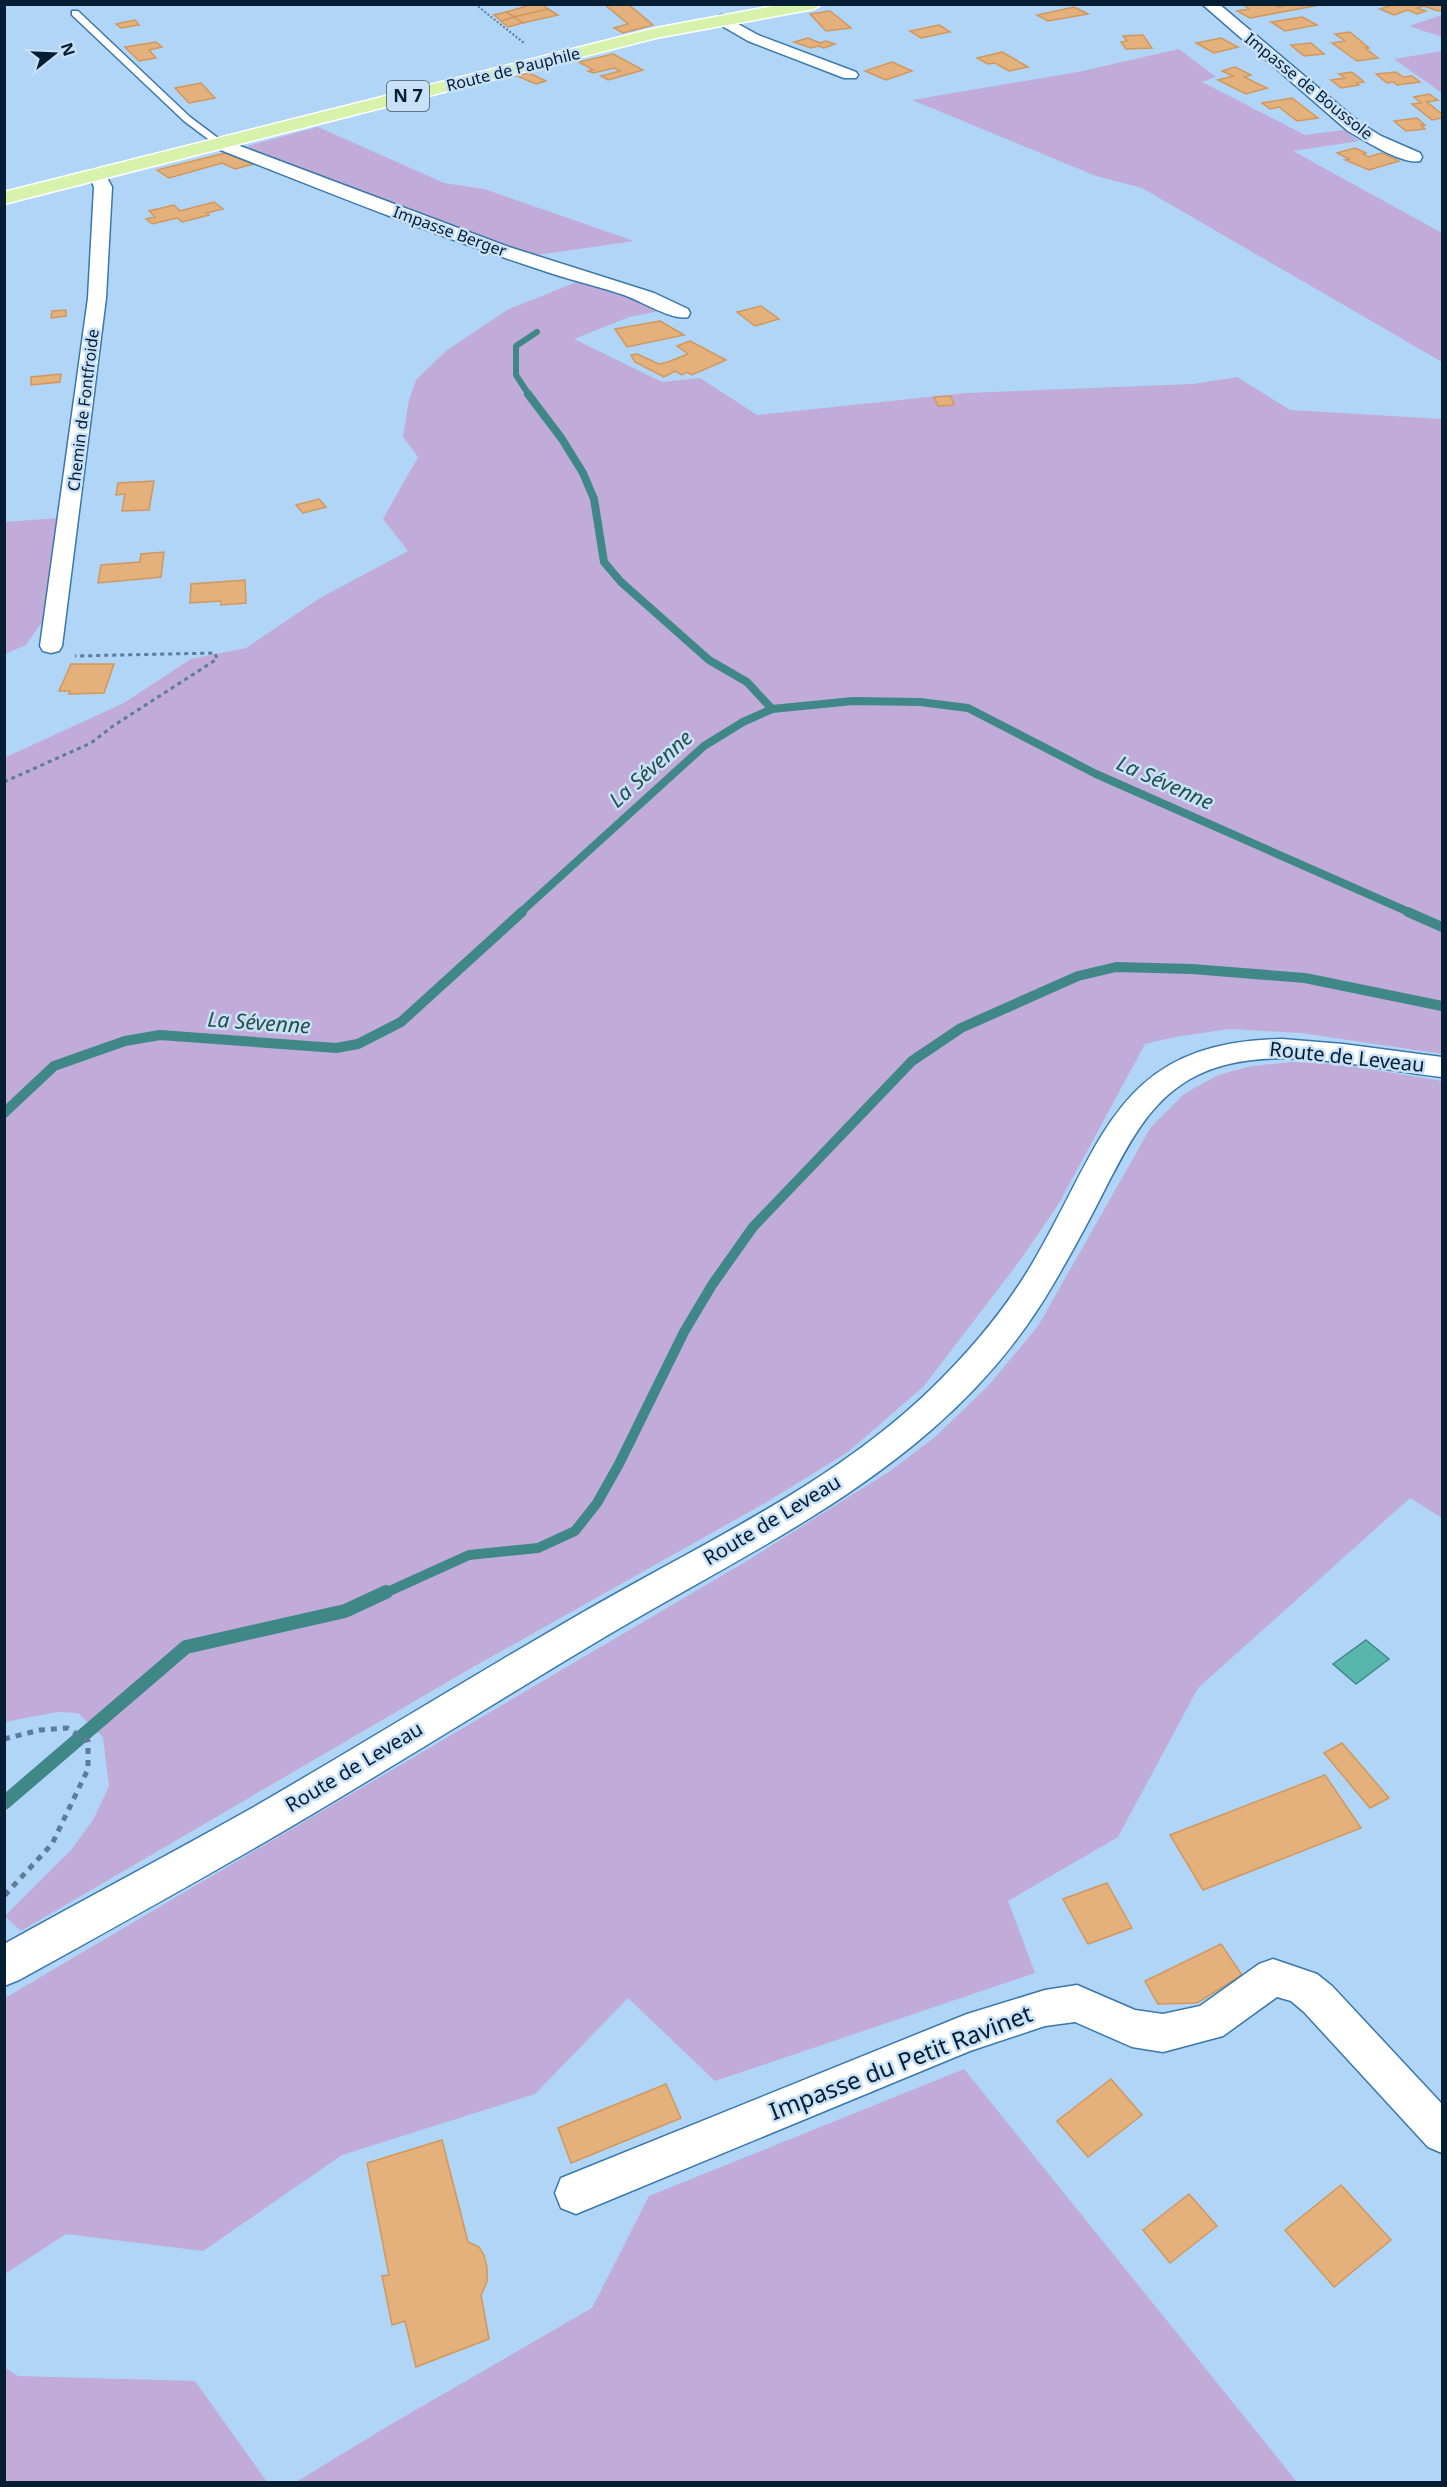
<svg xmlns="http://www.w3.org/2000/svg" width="1447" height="2487" font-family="'Noto Sans',sans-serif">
	<rect width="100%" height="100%" fill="#b0d5f7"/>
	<g fill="#c1abd9">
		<path d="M1442,15V37L1409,26Z"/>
		<path d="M1179,49L1216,77L1202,82L1305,135L1344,130L1359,141L1293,151L1442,233V362L1142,188L1096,176L912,100L1078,72Z"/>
		<path d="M1442,51V93L1394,59Z"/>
		<path d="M318,127L444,183L484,189L634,241L530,256L252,151L248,146Z"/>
		<path d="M577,282L647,302L665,310L629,317L574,339L662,382L700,378L757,415L967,393L1193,384L1237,377L1290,410L1442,419V1054L1301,1033L1229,1029L1175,1037L1145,1044L1058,1205L1021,1259L924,1386L848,1452L765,1503L466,1671L21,1931L5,1916L71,1850L93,1820L109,1786L103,1737L78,1713L57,1712L5,1722L4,758L124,703L191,659L246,648L320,598L408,551L383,519L418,457L403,437L409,400L416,380L446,351L507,310Z"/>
		<path d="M59,518L42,622L26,645L5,654V522Z"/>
		<path d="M1291,1062L1337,1064L1442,1081V1518L1410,1498L1198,1688L1118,1837L1008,1901L1035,1973L715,2081L628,1998L535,2094L342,2155L203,2251L66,2234L5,2274V1998L750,1559L890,1471L935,1437L988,1386L1038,1326L1151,1127L1184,1094L1218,1075L1252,1066Z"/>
		<path d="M964,2069L1297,2482H296L388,2426L592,2308L649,2196Z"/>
		<path d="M5,2368L18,2376L195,2381L267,2482H5Z"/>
	</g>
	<path fill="#59b6ac" stroke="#408888" stroke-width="1.5" d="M1366,1640L1389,1659L1356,1684L1333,1664Z"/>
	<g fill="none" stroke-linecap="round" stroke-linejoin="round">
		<path stroke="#408888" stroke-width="6" d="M529,395L516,375V346L537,332"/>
		<g stroke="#408888" stroke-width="8">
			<path d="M528,394L562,439L583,473L594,499L604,562L621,582L709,660L747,682L772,709"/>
			<path d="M520,913L704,746L743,722L772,709L853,701L920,702L968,708L1096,774L1411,913"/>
		</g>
		<g stroke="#408888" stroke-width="10">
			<path d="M1408,912L1442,927"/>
			<path d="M4,1113L54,1066L125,1041L160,1035L336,1048L358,1044L401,1022L522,912"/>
			<path d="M383,1594L469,1555L538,1548L575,1531L597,1503L619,1464L684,1332L712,1285L753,1227L912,1061L961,1028L1078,976L1116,967L1192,969L1305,978L1442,1006"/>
		</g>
		<path stroke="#408888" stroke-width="14" d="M4,1803L186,1647L345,1611L386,1592"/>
	</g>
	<g fill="#e4b17d" stroke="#d0985c" stroke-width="1.5">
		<path d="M534,4H542L548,9L514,17L506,12Z"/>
		<path d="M604,4H628L653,25L623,33L614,28L628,24Z"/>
		<path d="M1242,4H1274L1278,7L1293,4H1325L1250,18L1237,11L1249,9Z"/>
		<path d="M1395,4H1442V10L1438,11L1424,6L1417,8L1426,11L1417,14L1408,10L1394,15L1380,9Z"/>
		<path d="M1074,7L1088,14L1048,21L1037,15Z"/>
		<path d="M548,9L558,15L523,23L514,17Z"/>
		<path d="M830,11L844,22L851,28L826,31L810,14Z"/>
		<path d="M506,12L514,17L501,21L494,15Z"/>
		<path d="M514,17L523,23L508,27L501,21Z"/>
		<path d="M1302,17L1317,25L1285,31L1271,22Z"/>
		<path d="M135,20L139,25L121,28L116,24Z"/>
		<path d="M939,25L950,32L921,38L910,31Z"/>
		<path d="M1350,32L1369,48H1365L1378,58L1357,61L1332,43L1345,41L1335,34Z"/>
		<path d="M1143,35L1152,48L1126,49L1121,42L1127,41L1123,36Z"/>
		<path d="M808,38L820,43L826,41L835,44L824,48L818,46L811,48L794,42Z"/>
		<path d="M1221,38L1238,47L1214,53L1196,43Z"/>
		<path d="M156,42L162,47L149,50L156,58L139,61L125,47Z"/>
		<path d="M1311,43L1324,54L1304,56L1291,45Z"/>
		<path d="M1002,52L1028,67L1009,71L995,63L988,64L977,58Z"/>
		<path d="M613,54L643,70L608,80L601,76L620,71L614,68L593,73L588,71L593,70L579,62Z"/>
		<path d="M892,62L912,71L886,80L865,71Z"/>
		<path d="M1235,67L1251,75L1244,77L1267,88L1246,94L1218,80L1233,76L1222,71Z"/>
		<path d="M1352,72L1364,82L1356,83L1359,85L1341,88L1331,80L1345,78L1339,74Z"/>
		<path d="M1396,72L1403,77L1412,76L1420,82L1397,85L1393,82L1387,83L1376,74Z"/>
		<path d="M529,73L546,81L536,84L517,76Z"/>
		<path d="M201,83L215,98L189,103L175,88Z"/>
		<path d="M1429,94L1438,100L1427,102L1442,114V118L1432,120L1412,104L1421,103L1414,97Z"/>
		<path d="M1292,98L1318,118L1297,121L1279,107L1270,109L1262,103Z"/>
		<path d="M1417,118L1425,125H1421L1425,129L1406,131L1394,121Z"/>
		<path d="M1355,148L1366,153L1363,154L1368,157L1382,153L1399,161L1369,170L1345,160L1349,159L1337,153Z"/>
		<path d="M225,153L254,164L235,169L222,163L169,178L157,170Z"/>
		<path d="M214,202L223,209L207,213L209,215L182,222L177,218L152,224L146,219L155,217L149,211L174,205L180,211Z"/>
		<path d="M761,306L779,319L755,326L737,312Z"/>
		<path d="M66,310V316L51,318L52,311Z"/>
		<path d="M660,321L684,335L627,347L615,329Z"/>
		<path d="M690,341L726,360L692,375L687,372L682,375L675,371L664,377L635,362L631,355L637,354L659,364L668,362L688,354L677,346Z"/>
		<path d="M61,374L60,382L31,385V377Z"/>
		<path d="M951,396L954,405L938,406L934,397Z"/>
		<path d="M154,481L149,510L122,511L125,494L116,495L118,483Z"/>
		<path d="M319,499L326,507L303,513L296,505Z"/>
		<path d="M164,552L161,577L98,583L101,565L140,562L141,554Z"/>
		<path d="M245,580L246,603L221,605V601L190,603L191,584Z"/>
		<path d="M71,664H114L104,693L69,694L70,691H59Z"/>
		<path d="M1342,1743L1389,1798L1370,1808L1324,1753Z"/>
		<path d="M1325,1775L1361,1828L1203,1890L1170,1835Z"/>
		<path d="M1107,1883L1132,1928L1088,1944L1063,1899Z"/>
		<path d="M1221,1944L1242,1975L1197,2003L1158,2004L1145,1981Z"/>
		<path d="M1111,2079L1142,2115L1088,2157L1057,2121Z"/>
		<path d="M666,2084L681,2118L571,2163L558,2128Z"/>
		<path d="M442,2140L468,2242L479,2247L484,2255L487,2267V2282L481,2295L489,2339L416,2367L405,2321L392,2325L382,2276L389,2275L367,2163Z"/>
		<path d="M1341,2185L1391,2240L1334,2287L1285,2230Z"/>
		<path d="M1189,2194L1217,2226L1170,2263L1143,2230Z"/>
	</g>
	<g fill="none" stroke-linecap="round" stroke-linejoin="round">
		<defs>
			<path id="service" d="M72,11H78L190,117L222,141V145H216L184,121L72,15Z"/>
			<g id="minor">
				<path d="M1202,4H1219L1360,123L1381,136L1420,153L1422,157L1420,161C1402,165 1364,140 1348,131Z"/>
				<path d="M722,15L758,35L856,72L858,75L856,78H844L748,41L717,23L714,20L717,17Z"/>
				<path d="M219,138L506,246L654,293L688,309L690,313L688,317C673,321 641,301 624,295C600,287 575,281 550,273C436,236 324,191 213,147L211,143L213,139Z"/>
				<path d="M97,169L103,170L112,187L106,298L62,646L59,651L51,653L43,651L40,646L88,298L94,187L88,174L91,170Z"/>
				<path d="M1273,1959L1317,1974L1332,1986L1442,2104V2153L1428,2147L1304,2012L1291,2001L1277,1997L1223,2036L1163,2052L1132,2047L1075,2022L1045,2026L970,2051L576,2214L561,2208L555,2193L561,2178L967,2014L1045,1990L1077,1985L1135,2010L1163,2014L1200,2006L1259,1964Z"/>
			</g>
			<path id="tertiary" d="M1282,1039L1343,1044L1442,1057V1077C1366,1069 1261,1038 1190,1079C1147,1104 1127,1147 1105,1189C1089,1221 1072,1252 1054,1283C1021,1340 980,1388 930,1431C833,1515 717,1570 608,1635C499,1700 391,1768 282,1832C195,1883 107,1931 19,1980L4,1986V1944C87,1898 170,1854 252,1808C364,1743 474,1675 585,1611C703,1543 833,1484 931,1389C970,1351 1004,1311 1032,1264C1104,1143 1115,1042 1282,1039Z"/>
			<path id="primary" d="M784,4H822L814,9L656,38L4,204V192L656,28Z"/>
		</defs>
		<use href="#service" stroke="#3a77aa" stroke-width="3"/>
		<use href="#minor" stroke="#3a77aa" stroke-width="3"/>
		<use href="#tertiary" stroke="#3a77aa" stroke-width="3"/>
		<use href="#primary" stroke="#fff" stroke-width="3"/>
		<path stroke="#5c7c97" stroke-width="2" stroke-dasharray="2 2" stroke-linecap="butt" d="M475,4L524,43"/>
		<path stroke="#5c7c97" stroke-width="3" stroke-dasharray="4 4" stroke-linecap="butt" d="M4,782L91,743L113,726L217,659L215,653L75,656"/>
		<path stroke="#5c7c97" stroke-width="5" stroke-dasharray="6 6" stroke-linecap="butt" d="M4,1739L40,1730L67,1728L88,1741V1769L52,1844L4,1896"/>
		<use href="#service" fill="#fff" fill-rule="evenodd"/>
		<use href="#minor" fill="#fff" fill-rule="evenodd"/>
		<use href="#tertiary" fill="#fff" fill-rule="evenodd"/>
		<use href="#primary" fill="#d7f2aa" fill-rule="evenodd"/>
	</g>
	<g text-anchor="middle" stroke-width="5" stroke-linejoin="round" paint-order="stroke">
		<g font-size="16" fill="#051e33" stroke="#c8e1f7">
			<text transform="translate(513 69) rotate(-14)" y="6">Route de Pauphile</text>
			<text transform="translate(1309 86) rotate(39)" y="6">Impasse de Boussole</text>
			<text transform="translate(450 231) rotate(20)" y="6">Impasse Berger</text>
			<text transform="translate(83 410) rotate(-83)" y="6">Chemin de Fontfroide</text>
		</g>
		<rect fill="#c8e1f7" stroke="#40586e" stroke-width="1.5" x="387" y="81" width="42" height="30" rx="4.5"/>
		<g font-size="18" font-weight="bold" fill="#051e33">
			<text x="408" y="102">N 7</text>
		</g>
		<g font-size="20" fill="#051e33" stroke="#c8e1f7">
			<text transform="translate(1347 1057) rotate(6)" y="7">Route de Leveau</text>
			<text transform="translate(772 1520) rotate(-31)" y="7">Route de Leveau</text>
			<text transform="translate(354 1767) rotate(-31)" y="7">Route de Leveau</text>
		</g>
		<g font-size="21" font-style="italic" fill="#254f4b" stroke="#c8e1f7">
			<text transform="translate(651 769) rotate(-42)" y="7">La Sévenne</text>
			<text transform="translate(1165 783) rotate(24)" y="7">La Sévenne</text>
			<text transform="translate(259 1023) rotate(4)" y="7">La Sévenne</text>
		</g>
		<g font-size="24" fill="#051e33" stroke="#c8e1f7">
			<text transform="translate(901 2063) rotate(-21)" y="8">Impasse du Petit Ravinet</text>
		</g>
	</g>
	<rect width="1447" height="2487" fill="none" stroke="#051e33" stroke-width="12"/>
	<g transform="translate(54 54) rotate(72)" stroke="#c8e1f7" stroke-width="4.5" paint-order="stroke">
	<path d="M0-4.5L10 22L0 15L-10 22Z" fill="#051e33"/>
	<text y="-9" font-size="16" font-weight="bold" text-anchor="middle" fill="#051e33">N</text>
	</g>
</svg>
